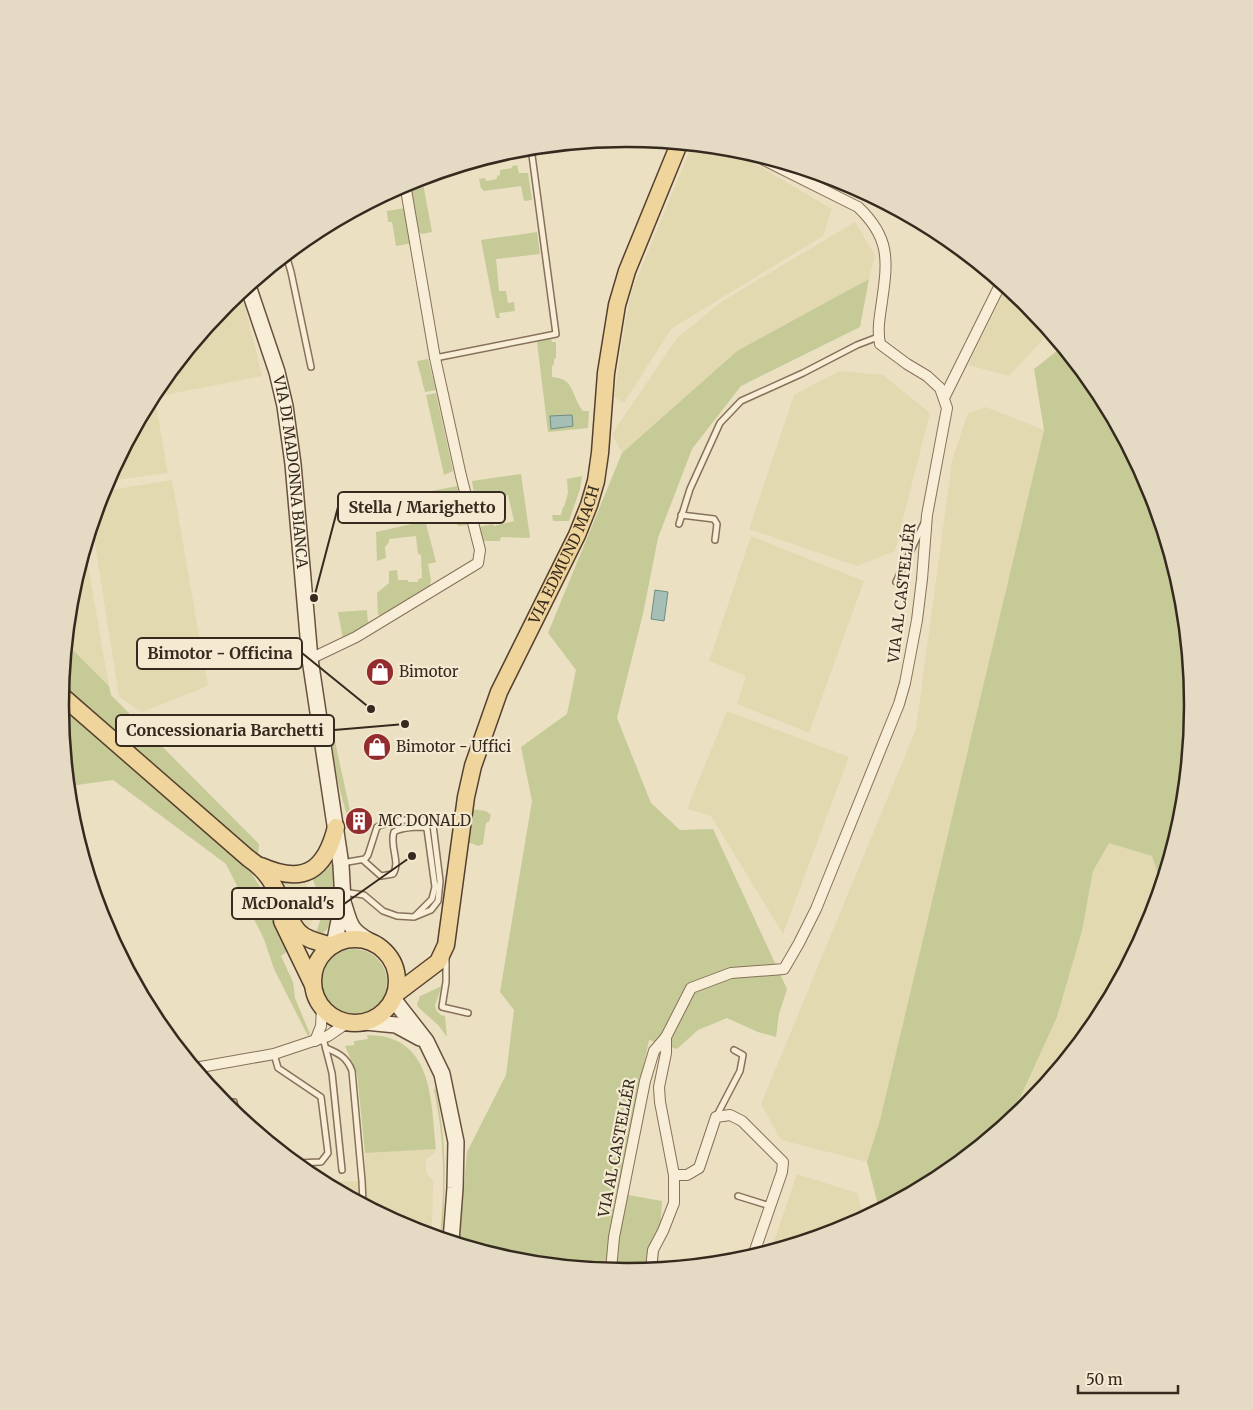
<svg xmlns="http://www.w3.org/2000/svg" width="1253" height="1410" font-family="Merriweather,serif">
	<rect width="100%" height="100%" fill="#ece0c3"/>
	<g fill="#e2d9b1">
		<path d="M692,145L730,149L832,209L823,236L671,329L624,403L614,397L625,323L632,290Z"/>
		<path d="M855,222L875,255L869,279L737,351L622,453L612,434L677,338L721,302Z"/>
		<path d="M1006,287L1027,305L1050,332L1009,376L968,365Z"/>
		<path d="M244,302L262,376L160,396L159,386L225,305Z"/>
		<path d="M839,371L883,375L930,413L895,551L857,566L749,529L794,395Z"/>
		<path d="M154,393L168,473L107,481Z"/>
		<path d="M986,407L1044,430L880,1120L867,1162L781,1140L761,1104L916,729L952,461L968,413Z"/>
		<path d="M172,480L208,686L142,712L119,697L92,525L97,509L110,490Z"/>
		<path d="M751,536L864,581L809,733L737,704L746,676L709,661Z"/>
		<path d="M85,547L109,686L66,643L71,594Z"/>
		<path d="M727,711L849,757L783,934L711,816L687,809Z"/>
		<path d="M1109,842L1152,856L1161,883L1150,922L1097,1020L1027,1106L1010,1120L1057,1017L1082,931L1093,871Z"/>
		<path d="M305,881L315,912L314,918L307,932L299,925L277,882L295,883Z"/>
		<path d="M436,1149L434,1154L426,1159V1173L433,1181L432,1235L409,1228L366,1205L365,1153Z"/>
		<path d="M797,1174L857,1193L864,1217L843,1228L771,1250Z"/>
		<path d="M359,1181V1199H355L324,1182Z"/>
	</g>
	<g fill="#c5ca97">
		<path d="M517,165L519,173H528L532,200L524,201L521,186L484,191L481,188L479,179L484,178L487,181L497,179V176L500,175V170L512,168V166Z"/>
		<path d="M422,178L432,232L422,234L418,231L409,182Z"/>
		<path d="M405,208L413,243L396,246L392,222H388L387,211Z"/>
		<path d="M537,232L540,254L496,259L499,291H506L508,303L514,302L515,311L499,313L500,318H496L481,240Z"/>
		<path d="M869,279L860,327L741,386L692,449L658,538L643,614L617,718L651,803L680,830L713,829L787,989L779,1014L776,1037L758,1032L727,1018L698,1030L677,1049L649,1040L617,1193L662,1201L658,1268L626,1271L516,1261L459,1243L467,1152L506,1075L514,1010L500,992L532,801L521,747L567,714L576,670L548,633L622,453L737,351Z"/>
		<path d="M551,339L552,342H556V358L554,359V364L552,366V377C575,378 571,396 583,411H589L588,428L548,432L537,342Z"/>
		<path d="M1062,347L1098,391L1150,488L1182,595L1193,705L1182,816L1161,883L1152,856L1109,843L1093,871L1082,931L1057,1017L1010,1120L941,1176L879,1209L867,1162L880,1120L1044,430L1034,369Z"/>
		<path d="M428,359L436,390L425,392L417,361Z"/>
		<path d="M436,393L453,471L444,475L426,395Z"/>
		<path d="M521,474L530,538L501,537L500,541H483L479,527L492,524L494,526L514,521L508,495L483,501L482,518L478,520L472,481Z"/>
		<path d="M582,476L580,489L569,521H553L552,515H561L563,507H564L568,493L567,479Z"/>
		<path d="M457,486L467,525L458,526L451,500L422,508L436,562L428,564L431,580L430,586L382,616L378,615L377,593L389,583V571L397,570L398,580H408V582H418V579L422,578L421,555L418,554L416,536L389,539V542L385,547L386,558L377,561L376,532L412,524L407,496Z"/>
		<path d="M367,610L368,623L343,639L338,612Z"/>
		<path d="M66,643L109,686L111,695L259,844L258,854L62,685Z"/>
		<path d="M60,704L231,853L250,871L259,885L291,949L281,956L293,982L295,998L310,1034L308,1036L274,969L264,939L226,864L113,780L70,786L72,819Z"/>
		<path d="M331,723L351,815L347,816L338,783L329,727Z"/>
		<path d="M471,809L486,811L491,815L489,822L486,823L483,844L478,846L471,843L466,844Z"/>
		<path d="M331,862C337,876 340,937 315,935C326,909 321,902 312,877L319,874Z"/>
		<circle cx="354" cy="982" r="33"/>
		<path d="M442,986L435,1005L436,1010L441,1015L445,1016L447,1037L438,1025L418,1007L417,1004L420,996Z"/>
		<path d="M367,1035C433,1035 431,1099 436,1149L365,1153L357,1074L345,1046L354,1045V1041L368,1039Z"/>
		<path d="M435,1087C447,1140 446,1184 442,1238H440C445,1186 445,1141 434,1090Z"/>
	</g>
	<g fill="#a5bfb7" stroke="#6c8d85">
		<path d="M572,415L573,426L551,429L550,416Z"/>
		<path d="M655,590L668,592L664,621L651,619Z"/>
	</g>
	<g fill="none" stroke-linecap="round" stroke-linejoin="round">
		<defs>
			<g id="service">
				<path d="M286,255L291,272L311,367"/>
				<path d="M435,358L556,334L531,148"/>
				<path d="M681,515L714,519L717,524L715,540"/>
				<path d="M679,524L690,489L720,423L741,401L803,373L857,345L878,337"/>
				<path d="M896,582L924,523"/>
				<path d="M363,860L381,876L393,874C401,863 389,845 394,832C402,827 415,827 424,827L427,829L435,887L432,899L415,916"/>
				<path d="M342,863L365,859L368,855L377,827L381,825C396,821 420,815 433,825L440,881L438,901L431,910L414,917L397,916L383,911L364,895L343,892"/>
				<path d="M446,958V982L442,1007L468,1013"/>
				<path d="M323,1038L332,1073L342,1170"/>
				<path d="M326,1048C338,1053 347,1057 352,1071L362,1181L363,1203"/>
				<path d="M274,1054L278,1068L321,1097L328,1153L321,1162L296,1163"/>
				<path d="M224,1104L234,1102L236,1114"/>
				<path d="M716,1117L740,1071L743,1055L734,1050"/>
				<path d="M738,1196L770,1206"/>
			</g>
			<g id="minor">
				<path d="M752,154L858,207C890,237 888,260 882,301C880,316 877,329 880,344L907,364L927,376L940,388L947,408L927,515L922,579L917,620L905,683L899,704L816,909L799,943L784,969L731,973L691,988L666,1037V1053L659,1087L660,1102L674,1175H687L699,1168L716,1117L730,1115L742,1121L783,1162L782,1172L753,1256"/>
				<path d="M944,398L1001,283"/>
				<path d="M310,659L356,637L478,563L480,550L461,476L435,358L405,184"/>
				<path d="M315,1041L321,1026L322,1008"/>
				<path d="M195,1068L274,1054L328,1036L347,1023"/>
				<path d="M651,1269L653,1250L663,1231L674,1203V1175"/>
				<path d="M611,1270L614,1237L645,1081L654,1051L666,1037"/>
			</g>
			<g id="secondary">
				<path id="s1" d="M248,286L277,372L285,406L293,464L310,659L341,865L343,901L334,945"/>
				<path d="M344,905C350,924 350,930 368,940"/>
				<path d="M394,1000L426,1041L442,1074L456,1142L455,1188L451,1241"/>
				<path d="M365,1022L396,1025L420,1038"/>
			</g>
			<g id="primary">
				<path d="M61,695L248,858C269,872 275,887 286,910C290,918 293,927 300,933C308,941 321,942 332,946"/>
				<path d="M261,866C304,885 325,871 336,827"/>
				<path d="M282,921L313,985"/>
				<circle cx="355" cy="981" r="42"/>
				<path id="s2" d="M397,993L438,962L446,945L466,797L473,766L499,692L577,535L589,505L596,481L600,453L606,373L617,305L627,271L679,144"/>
			</g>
		</defs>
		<use href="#service" stroke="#86715a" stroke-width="8"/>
		<use href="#minor" stroke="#86715a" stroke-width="12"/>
		<use href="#secondary" stroke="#68523e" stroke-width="18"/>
		<use href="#primary" stroke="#54402f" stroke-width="19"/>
		<use href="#service" stroke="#f8edd6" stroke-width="5"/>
		<use href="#minor" stroke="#f8edd6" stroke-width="10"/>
		<use href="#secondary" stroke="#f8edd6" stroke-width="15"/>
		<use href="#primary" stroke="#efd49c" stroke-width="16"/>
	</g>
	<defs>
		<symbol id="shop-disc" viewBox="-11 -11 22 22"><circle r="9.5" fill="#932c2e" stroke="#f4ead2"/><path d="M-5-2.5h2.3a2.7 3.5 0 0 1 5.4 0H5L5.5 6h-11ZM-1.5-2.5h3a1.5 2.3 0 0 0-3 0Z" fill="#fff"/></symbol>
		<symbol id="building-disc" viewBox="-11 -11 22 22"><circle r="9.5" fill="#932c2e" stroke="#f4ead2"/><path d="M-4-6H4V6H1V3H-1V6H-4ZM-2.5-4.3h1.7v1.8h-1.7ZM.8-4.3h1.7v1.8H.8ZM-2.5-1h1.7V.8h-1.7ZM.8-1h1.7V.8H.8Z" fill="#fff"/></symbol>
	</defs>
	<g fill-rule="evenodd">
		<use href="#shop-disc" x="364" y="656" width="32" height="32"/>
		<use href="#shop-disc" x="361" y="731" width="32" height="32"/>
		<use href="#building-disc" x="343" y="805" width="32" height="32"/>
	</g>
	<g text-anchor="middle" stroke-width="4.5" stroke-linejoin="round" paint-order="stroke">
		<g font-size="15" fill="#362a1e" stroke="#f4ead2">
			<text dy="5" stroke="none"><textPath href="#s1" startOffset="192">VIA DI MADONNA BIANCA</textPath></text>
			<text dy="5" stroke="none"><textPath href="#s2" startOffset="482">VIA EDMUND MACH</textPath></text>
			<text transform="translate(902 593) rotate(-83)" y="5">VIA AL CASTELLÉR</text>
			<text transform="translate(617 1148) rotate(-79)" y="5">VIA AL CASTELLÉR</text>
		</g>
		<g font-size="15" fill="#362a1e" stroke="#f4ead2" text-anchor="start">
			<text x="399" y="677">Bimotor</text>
			<text x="396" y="752">Bimotor - Uffici</text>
			<text x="378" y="826">MC DONALD</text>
		</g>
	</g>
	<path d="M0 0H1253V1410H0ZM626 147H627A557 557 0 0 1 1184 704V706A557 557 0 0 1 627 1263H626A557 557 0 0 1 69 706V704A557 557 0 0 1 626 147Z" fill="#e5dbc4" fill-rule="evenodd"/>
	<path fill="none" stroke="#362a1e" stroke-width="2.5" d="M626 147H627A557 557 0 0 1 1184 704V706A557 557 0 0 1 627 1263H626A557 557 0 0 1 69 706V704A557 557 0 0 1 626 147Z"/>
	<path fill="none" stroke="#362a1e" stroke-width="2" d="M314 598L338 507M371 709L302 653M405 724L334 730M412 856L344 904"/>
	<g fill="#362a1e" stroke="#f4ead2" stroke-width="2">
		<circle cx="314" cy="598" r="5"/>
		<circle cx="371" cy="709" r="5"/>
		<circle cx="405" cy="724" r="5"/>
		<circle cx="412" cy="856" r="5"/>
	</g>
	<g fill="#f4ead2" stroke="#362a1e" stroke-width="2">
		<rect x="338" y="492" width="167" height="31" rx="5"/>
		<rect x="137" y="638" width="165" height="31" rx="5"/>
		<rect x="116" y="715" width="218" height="31" rx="5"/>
		<rect x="232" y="888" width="112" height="31" rx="5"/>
	</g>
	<g font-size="16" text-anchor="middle" font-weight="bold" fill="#362a1e">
		<text x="422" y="513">Stella / Marighetto</text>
		<text x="220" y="659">Bimotor - Officina</text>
		<text x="225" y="736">Concessionaria Barchetti</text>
		<text x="288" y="909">McDonald's</text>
	</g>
	<path d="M1078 1385v8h100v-8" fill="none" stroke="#362a1e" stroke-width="2.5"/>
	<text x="1086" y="1385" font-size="15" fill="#362a1e" stroke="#f4ead2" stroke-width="4" paint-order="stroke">50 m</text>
</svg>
